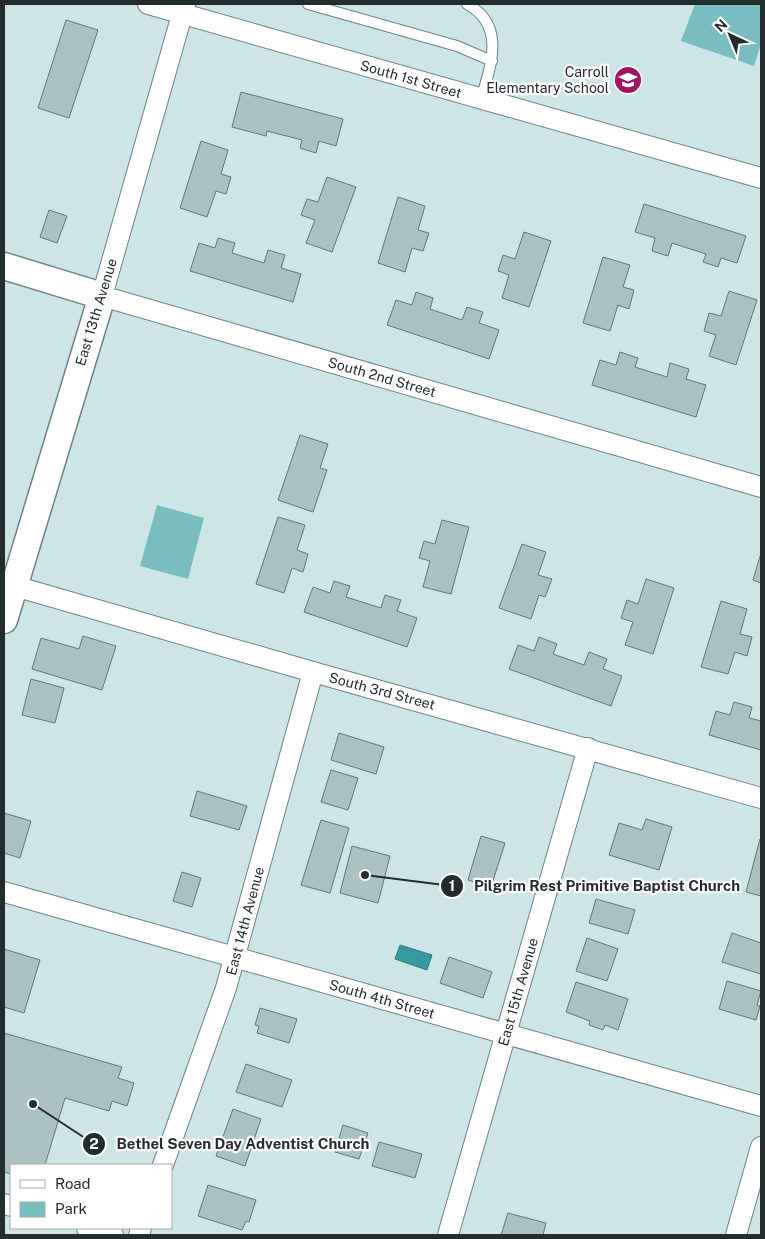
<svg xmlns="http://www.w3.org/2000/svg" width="765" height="1239" font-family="'Public Sans',sans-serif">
	<rect width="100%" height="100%" fill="#cde5e7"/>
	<g fill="#79bdc1">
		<path d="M695,4H761V44L754,66L681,41Z"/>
		<path d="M157,505L204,518L188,579L140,566Z"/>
	</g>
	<path fill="#389aa1" stroke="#32797e" d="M400,945L432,955L427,970L395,959Z"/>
	<g fill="#aac2c3" stroke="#607677">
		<path d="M66,20L98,30L69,118L38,108Z"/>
		<path d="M241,92L343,119L336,146L319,141L316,153L300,148L302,140L267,131L266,136L232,127Z"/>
		<path d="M201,141L228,150L221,174L231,177L226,194L216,191L207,217L180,208Z"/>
		<path d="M327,177L356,187L332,252L306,243L315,220L301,215L307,199L318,202Z"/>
		<path d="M398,197L425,206L418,230L429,233L423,251L412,248L405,272L378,263Z"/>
		<path d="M644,204L746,236L737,263L721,258L718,267L703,262L706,254L672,243L668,256L652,251L655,238L635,232Z"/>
		<path d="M49,210L67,216L57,243L40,237Z"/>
		<path d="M524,232L551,241L529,307L502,298L509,275L498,271L503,255L515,259Z"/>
		<path d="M218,238L235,243L232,253L264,263L268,250L285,255L281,268L301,274L293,302L190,271L199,243L215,248Z"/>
		<path d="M603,257L630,265L623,287L634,290L629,309L618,305L610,331L583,323Z"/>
		<path d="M729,291L757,300L736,365L709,356L716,335L704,331L709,313L721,316Z"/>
		<path d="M416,292L433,298L430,309L462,320L467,307L483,312L479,323L499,330L489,359L387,325L396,300L412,305Z"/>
		<path d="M620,352L638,358L635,367L667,377L670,363L689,369L686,379L706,385L696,417L592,385L600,360L616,365Z"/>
		<path d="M300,435L328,444L320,468L327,470L313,512L278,500Z"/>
		<path d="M278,517L305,525L297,550L308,554L303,572L292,568L284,593L256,584Z"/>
		<path d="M442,520L469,527L451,594L423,587L430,561L419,558L424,541L435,544Z"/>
		<path d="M522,544L546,552L538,575L552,579L545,597L539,595L531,619L499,608Z"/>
		<path d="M761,553V583L753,580Z"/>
		<path d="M646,579L674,588L653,654L625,645L633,622L621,618L627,600L638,604Z"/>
		<path d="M334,581L350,586L346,597L381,608L385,595L401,600L397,611L417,618L407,647L304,612L313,587L330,593Z"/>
		<path d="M721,601L747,609L740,634L752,637L747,656L735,652L728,674L701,667Z"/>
		<path d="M83,636L116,646L102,690L32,669L41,638L79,649Z"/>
		<path d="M539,637L557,644L553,654L584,665L589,652L607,659L603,669L622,676L611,706L509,669L518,645L534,651Z"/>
		<path d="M31,679L64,688L55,723L22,715Z"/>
		<path d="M734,702L752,707L749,718L761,721V750L709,735L716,711L730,715Z"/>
		<path d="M339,733L384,747L376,774L331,760Z"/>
		<path d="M331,770L358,778L348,810L321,802Z"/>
		<path d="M197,791L247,806L239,830L190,816Z"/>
		<path d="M4,813L31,821L20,858L4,853Z"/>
		<path d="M646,819L672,827L659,870L609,855L619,823L642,830Z"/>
		<path d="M321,820L349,828L330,893L301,885Z"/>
		<path d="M481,836L505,843L491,887L468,880Z"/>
		<path d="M760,839L761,840V896L746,892Z"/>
		<path d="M352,846L390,856L378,903L340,893Z"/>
		<path d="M182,872L201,878L192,907L173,901Z"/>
		<path d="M596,899L635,910L628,934L589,923Z"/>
		<path d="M732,933L761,943V974L722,962Z"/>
		<path d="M587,938L618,949L607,981L576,971Z"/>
		<path d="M4,949L40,960L24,1013L4,1007Z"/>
		<path d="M449,957L492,972L483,998L440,983Z"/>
		<path d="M727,981L761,991L757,1005L760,1006L756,1020L719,1009Z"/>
		<path d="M576,982L628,999L618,1030L605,1025L603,1030L589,1025L590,1021L566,1012Z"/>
		<path d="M260,1008L297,1019L289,1043L257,1033L259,1026L255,1025Z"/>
		<path d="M4,1033L122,1067L118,1078L134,1083L127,1106L112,1101L109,1111L65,1098L45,1165H11V1174L4,1172Z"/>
		<path d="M246,1064L292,1080L282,1107L236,1092Z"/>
		<path d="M233,1109L261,1119L245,1166L216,1156Z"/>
		<path d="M343,1125L368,1133L359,1159L335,1152Z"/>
		<path d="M379,1142L422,1154L415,1178L372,1166Z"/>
		<path d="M208,1185L256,1200L249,1222L246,1221L242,1230L198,1216Z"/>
		<path d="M508,1213L546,1223L543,1235H501Z"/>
	</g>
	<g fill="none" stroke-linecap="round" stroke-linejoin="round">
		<defs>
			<g id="service">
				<path d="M308,4L457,46L492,61"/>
				<path d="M467,4C506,25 491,65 481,99"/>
			</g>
			<g id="minor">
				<path d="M148,4L761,178"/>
				<path d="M185,4L102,296L761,487"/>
				<path d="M4,583L313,672L761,798"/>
				<path d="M4,892L761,1106"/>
				<path d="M163,1165L226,988L313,672"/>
				<path d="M4,1204L11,1206"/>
				<path d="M87,1228L113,1235"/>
				<path d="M139,1235L141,1228"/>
				<path d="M448,1235L588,748"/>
				<path d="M736,1235L761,1147"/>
			</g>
			<path id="tertiary" d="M4,266L102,296L4,620"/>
		</defs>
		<use href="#service" stroke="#6c8284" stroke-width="12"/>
		<use href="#minor" stroke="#6c8284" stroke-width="22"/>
		<use href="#tertiary" stroke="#6c8284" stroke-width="29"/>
		<use href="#service" stroke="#fff" stroke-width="10"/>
		<use href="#minor" stroke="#fff" stroke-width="20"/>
		<use href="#tertiary" stroke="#fff" stroke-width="26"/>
	</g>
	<defs>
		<symbol id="school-disc" viewBox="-11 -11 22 22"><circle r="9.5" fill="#9d1665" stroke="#fff"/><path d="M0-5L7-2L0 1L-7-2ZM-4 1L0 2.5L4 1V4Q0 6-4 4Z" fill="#fff"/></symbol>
	</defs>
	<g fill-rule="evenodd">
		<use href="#school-disc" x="612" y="64" width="32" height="32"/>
	</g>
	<g text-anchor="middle" stroke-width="4.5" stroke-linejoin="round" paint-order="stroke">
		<g font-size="14" fill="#242d2e" stroke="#fff" text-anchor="end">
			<text x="609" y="77">Carroll<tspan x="609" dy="16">Elementary School</tspan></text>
		</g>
		<g font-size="14" fill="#242d2e" stroke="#fff">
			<text transform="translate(411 79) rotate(16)" y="5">South 1st Street</text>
			<text transform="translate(96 312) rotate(-73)" y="5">East 13th Avenue</text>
			<text transform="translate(382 377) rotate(16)" y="5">South 2nd Street</text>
			<text transform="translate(382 691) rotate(15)" y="5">South 3rd Street</text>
			<text transform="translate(245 921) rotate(-75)" y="5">East 14th Avenue</text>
			<text transform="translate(518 992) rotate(-74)" y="5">East 15th Avenue</text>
			<text transform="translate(382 999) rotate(16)" y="5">South 4th Street</text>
		</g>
	</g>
	<path fill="none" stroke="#242d2e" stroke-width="2" d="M365 875L452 886M33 1104L94 1144"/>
	<g fill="#242d2e" stroke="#fff" stroke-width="2">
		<circle cx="365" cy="875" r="5"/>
		<circle cx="33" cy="1104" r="5"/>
		<circle cx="452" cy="886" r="12"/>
		<circle cx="94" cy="1144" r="12"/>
	</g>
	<g font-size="15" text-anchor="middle" font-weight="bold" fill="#fff">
		<text x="452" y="891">1</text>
		<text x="94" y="1149">2</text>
	</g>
	<g font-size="15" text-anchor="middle" font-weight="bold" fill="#242d2e" stroke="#fff" stroke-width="4.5" stroke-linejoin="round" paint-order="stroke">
		<text x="607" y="891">Pilgrim Rest Primitive Baptist Church</text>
		<text x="243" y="1149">Bethel Seven Day Adventist Church</text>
	</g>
	<rect width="765" height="1239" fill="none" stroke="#242d2e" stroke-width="10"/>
	<rect x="10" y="1164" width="162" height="65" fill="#ffffff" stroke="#a7abab"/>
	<rect x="20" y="1180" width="25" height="8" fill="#ffffff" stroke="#a7abab"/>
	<text x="55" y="1189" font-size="15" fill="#242d2e">Road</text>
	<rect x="20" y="1202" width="25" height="15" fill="#79bdc1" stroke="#a7abab"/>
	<text x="55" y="1214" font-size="15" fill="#242d2e">Park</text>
	<g transform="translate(730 35) rotate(316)" stroke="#ffffff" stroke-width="4" paint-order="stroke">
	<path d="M0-4L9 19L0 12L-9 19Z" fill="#242d2e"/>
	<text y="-8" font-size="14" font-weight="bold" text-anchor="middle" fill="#242d2e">N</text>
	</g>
</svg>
